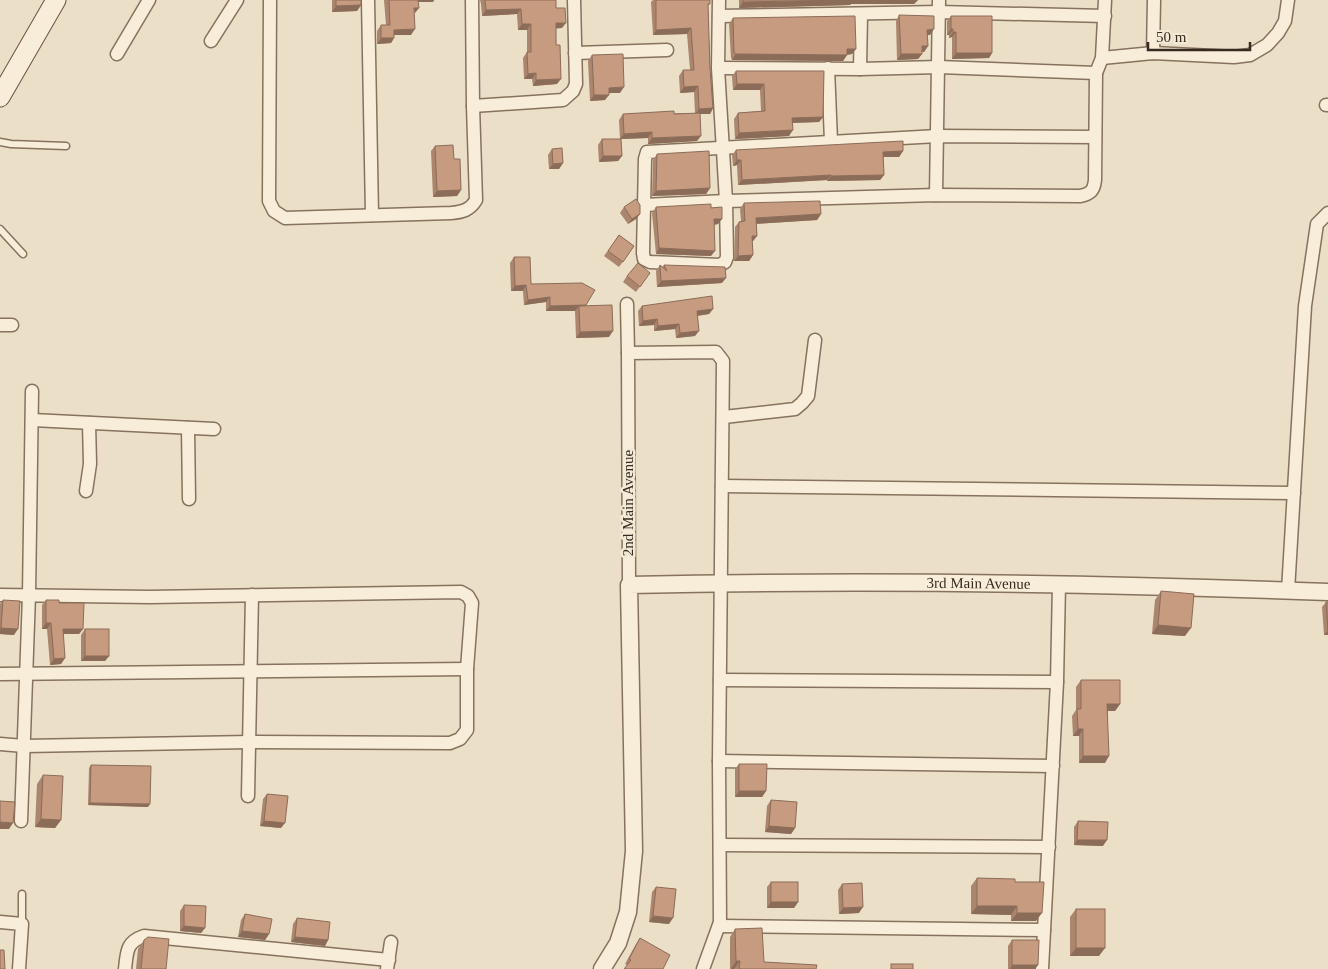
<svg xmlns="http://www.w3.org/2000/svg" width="1328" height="969" font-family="'Times New Roman',serif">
	<rect width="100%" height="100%" fill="#ebdfc7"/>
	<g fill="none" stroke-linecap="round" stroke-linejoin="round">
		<defs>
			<g id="service">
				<path d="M0,142L11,144L66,146"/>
				<path d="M0,229L23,254"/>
				<path d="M22,894V924"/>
			</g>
			<g id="minor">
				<path d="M270,0L269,201L274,211L285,218L451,213C463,212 470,210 476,200L473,106L472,0"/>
				<path d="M368,0L372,215"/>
				<path d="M719,0L718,68L726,201L936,195L1080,196C1091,194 1094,190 1095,180L1096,73L1102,58L1105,0"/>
				<path d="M719,16L939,12L1105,16"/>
				<path d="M211,41L237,0"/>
				<path d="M575,53L667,50"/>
				<path d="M1153,53L1154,0"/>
				<path d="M117,54L149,0"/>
				<path d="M1102,58L1153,53L1234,57L1250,55L1267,45L1278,33L1285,21L1288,0"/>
				<path d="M718,68L860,69L939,67L1096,73"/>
				<path d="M828,68L831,141"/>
				<path d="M860,69L861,14"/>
				<path d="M1326,105H1328"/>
				<path d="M473,106L563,100L573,91L576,84L574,0"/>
				<path d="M936,195L939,0"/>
				<path d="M644,205L726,201L727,257L725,262L720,265L650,262L644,259L643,253L645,159L647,152L938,136L1095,137"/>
				<path d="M627,304L628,353"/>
				<path d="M0,325H12"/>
				<path d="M724,417L795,409L802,403L808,396L815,340"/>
				<path d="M32,420L214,429"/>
				<path d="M188,428L189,499"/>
				<path d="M722,486L1294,493"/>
				<path d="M86,491L90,464L89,423"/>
				<path d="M629,585L628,353L716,352L723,361L719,761L720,922L703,969"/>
				<path d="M1288,591L1305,306L1317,224L1328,213"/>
				<path d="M0,595L150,597L461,592L468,596L472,603L467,669V730L460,739L450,743L250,742L24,746L0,744"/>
				<path d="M0,674L467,669"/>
				<path d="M720,680L1057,682"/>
				<path d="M719,761L1053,766"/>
				<path d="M248,796L252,595"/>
				<path d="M21,821L29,595L32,391"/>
				<path d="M720,845L1049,847"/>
				<path d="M0,922L22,924L19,969"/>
				<path d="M719,926L1044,930"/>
				<path d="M125,969C127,952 126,942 144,936L389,960"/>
				<path d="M387,969L391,942"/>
				<path d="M1042,969L1057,682L1059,584"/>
			</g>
			<g id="tertiary">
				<path id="s1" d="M602,969L618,943L628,912L634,851L629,585C862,580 1095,583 1328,592"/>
			</g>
			<path id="secondary" d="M0,97L56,0"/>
		</defs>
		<use href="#service" stroke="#86725d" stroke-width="9"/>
		<use href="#minor" stroke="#86725d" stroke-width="15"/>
		<use href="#tertiary" stroke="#86725d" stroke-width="19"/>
		<use href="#secondary" stroke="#685340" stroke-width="21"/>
		<use href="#service" stroke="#f7edd9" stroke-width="6"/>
		<use href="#minor" stroke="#f7edd9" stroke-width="12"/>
		<use href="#tertiary" stroke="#f7edd9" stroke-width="16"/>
		<use href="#secondary" stroke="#f7edd9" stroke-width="19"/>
	</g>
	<g fill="#ab856d">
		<path d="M332,0H361V5L357,11L332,12Z"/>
		<path d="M384,0H434L433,2H418L414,13L411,35H394V38L391,43L377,44V31L381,25H386Z"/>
		<path d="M480,0H556V8L562,28H556L557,84L533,86L532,79H524L523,58L527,52V30H518L517,14L482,16L481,4Z"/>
		<path d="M653,0H710L708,7L710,69L713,108L710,114H700L697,141L648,144V138L621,139L622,156L618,161L599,162L598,145L602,139H620L619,120L623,114L695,113L694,92L680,93L679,76L683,70H690L687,34L653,35L651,2Z"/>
		<path d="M739,0H918L914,4H851L850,5L739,8Z"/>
		<path d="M899,15L930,35H927L928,46L924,52H922V54L918,59L897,60L896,21Z"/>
		<path d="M951,16L992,53L989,58L952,59V37L949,38V35H947V21Z"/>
		<path d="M733,18L852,54L847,55L843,61L732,60L731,58L729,24Z"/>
		<path d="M592,55L620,93H609L605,100L590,101L588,61Z"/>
		<path d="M736,71H824L823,117L819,122L792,123L789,136L735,139L734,119L738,113L761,111L760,90H733L732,76Z"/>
		<path d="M435,146L454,159L461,190L457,196L433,197L431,151Z"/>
		<path d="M552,149L563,163L559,169H549L548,155Z"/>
		<path d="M736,150L903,151L899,157H883L884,175L880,180L827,181V180L738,185L737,165L733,166L732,155Z"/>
		<path d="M657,154L710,188L706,194L652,196L653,160Z"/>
		<path d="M744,203L821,214L817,220L756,224L757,236L753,241H752L753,255L749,261H734L735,227L739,222L741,221L740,209Z"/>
		<path d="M624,207L640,214L636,219L628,224L620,213Z"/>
		<path d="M656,207L711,208L718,224L714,225L711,256L656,254L652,213Z"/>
		<path d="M619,235L634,246L619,267L604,256Z"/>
		<path d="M514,257L531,284L585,306L609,337L576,338L575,311H546V302L524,305L523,291H511L510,263Z"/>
		<path d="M660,265L662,267L664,265L722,283L657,287L656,271Z"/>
		<path d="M627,276L646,278L636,292L623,282Z"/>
		<path d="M642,306L713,309L709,314L698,316L695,336L676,338L675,329L654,331V325L639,326L638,311Z"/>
		<path d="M1161,591L1185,636L1152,634L1155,600Z"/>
		<path d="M3,600L14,635L0,634V604Z"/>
		<path d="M46,600L59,603L83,629L79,634H63L65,658L61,664L50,665L47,629H42V605Z"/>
		<path d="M1326,602H1328V635H1324L1322,607Z"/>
		<path d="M85,629L109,656L105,661H81V635Z"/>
		<path d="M1081,680L1120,704L1115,711H1108L1105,763H1079V736H1073L1072,716L1076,710V687Z"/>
		<path d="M739,764L766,791L762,797H735V769Z"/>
		<path d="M91,765L148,807L88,805L89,768Z"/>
		<path d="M43,775L61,820L55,828L35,827L37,784Z"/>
		<path d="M267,794L281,828L260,826L263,799Z"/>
		<path d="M771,800L795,828L791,834L765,832L767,806Z"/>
		<path d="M1078,821L1103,846L1074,845V827Z"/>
		<path d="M977,878L1015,882L1036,921H1011V915L971,914V886Z"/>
		<path d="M771,882L798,902L794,908H767V887Z"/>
		<path d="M842,884L859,913L839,914L838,890Z"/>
		<path d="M656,887L669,924L649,922L652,892Z"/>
		<path d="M184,905L205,928L201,933L180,931V911Z"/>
		<path d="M1076,909L1099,956H1070V917Z"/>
		<path d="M245,914L269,934L265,940L238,937L241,920Z"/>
		<path d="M297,918L328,940L325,946L291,942L293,924Z"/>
		<path d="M735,929L764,962L816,969H730V937Z"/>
		<path d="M640,938L663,969L627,965L625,964L636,944Z"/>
		<path d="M144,940L166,969H136L138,949Z"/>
		<path d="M1012,940L1038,965L1035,969H1008V946Z"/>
	</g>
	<g fill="#8b6c59">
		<path d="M416,0H434L433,2H414Z"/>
		<path d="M848,0H918L914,4H851L850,5L739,8L743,2Z"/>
		<path d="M361,5L357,11L332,12L336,6Z"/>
		<path d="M414,8H419L415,13Z"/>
		<path d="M521,9L517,14L482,16L486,10Z"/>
		<path d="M556,23H566L562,28L552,29Z"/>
		<path d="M522,24H531L527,30H518Z"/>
		<path d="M691,28L687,34L653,35L656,30Z"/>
		<path d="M415,29L411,35H390L394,30Z"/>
		<path d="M934,29L930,35H923L927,30Z"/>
		<path d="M951,29H953L949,35H947Z"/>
		<path d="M953,32H956L952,37L949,38Z"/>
		<path d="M381,38H394L391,43L377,44Z"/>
		<path d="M922,46H928L924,52H918Z"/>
		<path d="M847,49H856L852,54L843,55Z"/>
		<path d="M956,53H992L989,58L952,59Z"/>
		<path d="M736,54L847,55L843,61L732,60Z"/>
		<path d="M901,54H922L918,59L897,60Z"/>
		<path d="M536,73L532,79H524L528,74Z"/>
		<path d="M561,79L557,84L533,86L536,80Z"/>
		<path d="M737,84H764L760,90H733Z"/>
		<path d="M698,86L694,92L680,93L684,87Z"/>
		<path d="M624,87L620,93H605L609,88Z"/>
		<path d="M594,95H609L605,100L590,101Z"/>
		<path d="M713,108L710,114H695L699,109Z"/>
		<path d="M823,117L819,122L788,123L792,118Z"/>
		<path d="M793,130L789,136L735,139L739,133Z"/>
		<path d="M652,132L648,138L620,139L624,134Z"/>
		<path d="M701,136L697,141L648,144L652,138Z"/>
		<path d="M903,151L899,157H879L883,152Z"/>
		<path d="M603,156H622L618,161L599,162Z"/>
		<path d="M737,160H741L737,165L733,166Z"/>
		<path d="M563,163L559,169H549L553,164Z"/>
		<path d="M831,175L827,180L738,185L742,180Z"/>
		<path d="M884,175L880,180L827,181L831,176Z"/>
		<path d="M710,188L706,194L652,196L656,191Z"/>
		<path d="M461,190L457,196L433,197L437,191Z"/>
		<path d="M640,214L636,219L628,224L632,219Z"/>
		<path d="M821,214L817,220L752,224L756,218Z"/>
		<path d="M714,219H722L718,224L710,225Z"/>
		<path d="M752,236H757L753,241L748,242Z"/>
		<path d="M659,248L715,251L711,256L656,254Z"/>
		<path d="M753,255L749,261H734L738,256Z"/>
		<path d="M726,278L722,283L657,287L661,281Z"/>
		<path d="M526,285L523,291H511L515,286Z"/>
		<path d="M550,297L546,302L524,305L528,300Z"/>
		<path d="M586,305L582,310L579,306L575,311H546L550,306Z"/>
		<path d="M713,309L709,314L693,316L697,311Z"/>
		<path d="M657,319L654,325L639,326L643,321Z"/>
		<path d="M679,324L675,329L654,331L658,326Z"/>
		<path d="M613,331L609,337L576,338L580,332Z"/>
		<path d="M699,331L695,336L676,338L680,333Z"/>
		<path d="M46,623H51L47,629H42Z"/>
		<path d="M1158,625L1191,628L1185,636L1152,634Z"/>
		<path d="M1,628L18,629L14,635L0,634V629Z"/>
		<path d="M63,629H83L79,634H59Z"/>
		<path d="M1328,630V635H1324Z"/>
		<path d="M85,656H109L105,661H81Z"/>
		<path d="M65,658L61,664L50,665L54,659Z"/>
		<path d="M1107,704H1120L1115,711H1103Z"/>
		<path d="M1078,729H1083L1079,736H1073Z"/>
		<path d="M1083,756H1109L1105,763H1079Z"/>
		<path d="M739,791H766L762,797H735Z"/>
		<path d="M90,803L150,804L148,807L88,805Z"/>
		<path d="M41,819L61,820L55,828L35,827Z"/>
		<path d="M264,821L285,823L281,828L260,826Z"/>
		<path d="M0,822L13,823L9,829H0Z"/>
		<path d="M769,826L795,828L791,834L765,832Z"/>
		<path d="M1077,840H1107L1103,846L1074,845Z"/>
		<path d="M771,902H798L794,908H767Z"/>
		<path d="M977,906H1017L1011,915L971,914Z"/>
		<path d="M863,907L859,913L839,914L843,908Z"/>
		<path d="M1017,913H1042L1036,921H1011Z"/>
		<path d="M653,916L673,918L669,924L649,922Z"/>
		<path d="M184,926L205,928L201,933L180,931Z"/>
		<path d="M242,931L269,934L265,940L238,937Z"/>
		<path d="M295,937L328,940L325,946L291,942Z"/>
		<path d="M1076,948H1105L1099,956H1070Z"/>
		<path d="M736,961H740L734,969H731Z"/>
		<path d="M1012,965H1038L1035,969H1010Z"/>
	</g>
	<g fill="#c79b7f" stroke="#8b6c59">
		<path d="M336,0H361V5L336,6Z"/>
		<path d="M389,0H418L419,8H414L415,29L394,30V38H381V25H390Z"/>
		<path d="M485,0H556V8H565L566,23H556V45H560L561,79L536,80V73L528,74L527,52H531V24H522L521,9L486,10Z"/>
		<path d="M656,0H710V4H708L710,69L713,108L699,109L698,86L684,87L683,70H694L691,28L656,30Z"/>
		<path d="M743,0H848L743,2Z"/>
		<path d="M899,15L934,16V29L927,30L928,46H922V54H901Z"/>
		<path d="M855,16L856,49H847V55L736,54L734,52L733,18Z"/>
		<path d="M951,16H992V53H956V32H953V29H951Z"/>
		<path d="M623,54L624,87L609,88V95H594L592,55Z"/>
		<path d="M736,71H824L823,117L792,118L793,130L739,133L738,113L765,111L764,84H737Z"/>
		<path d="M674,111V114L700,113L701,136L652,138V132L624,134L623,114Z"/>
		<path d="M602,139H621L622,156H603Z"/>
		<path d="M903,141V151L883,152L884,175L831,176V175L742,180L741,160H737L736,150Z"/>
		<path d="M453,145L454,159H460L461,190L437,191L435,146Z"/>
		<path d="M562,148L563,163L553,164L552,149Z"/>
		<path d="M709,151L710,188L656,191L657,154Z"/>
		<path d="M636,199L640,205V214L632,219L624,207Z"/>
		<path d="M820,201L821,214L756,218L757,236H752L753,255L738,256L739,222L745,221L744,203Z"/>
		<path d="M711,204V208L722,207V219H714L715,251L659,248L656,207Z"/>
		<path d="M619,235L634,246L623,262L608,251Z"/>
		<path d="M514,257H530L531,284L582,283L595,290L586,305L550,306V297L528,300L526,285L515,286Z"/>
		<path d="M638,263L650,273L640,287L627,276Z"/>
		<path d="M660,265L667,271L664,265L725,267L726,278L661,281Z"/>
		<path d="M712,296L713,309L697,311L699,331L680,333L679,324L658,326L657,319L643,321L642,306Z"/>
		<path d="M612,305L613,331L580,332L579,306Z"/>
		<path d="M1161,591L1194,594L1191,628L1158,625Z"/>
		<path d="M3,600L20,601L18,629L1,628Z"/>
		<path d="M46,600H59V603H84L83,629H63L65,658L54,659L51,623H46Z"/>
		<path d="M1326,602H1328V630Z"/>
		<rect x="85" y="629" width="24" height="27"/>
		<path d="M1081,680H1120V704H1107L1109,756H1083V729H1078L1077,709H1081Z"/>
		<path d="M739,764H767L766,791H739Z"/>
		<path d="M91,765L151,766L150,804L90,803Z"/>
		<path d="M43,775L63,776L61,820L41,819Z"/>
		<path d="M267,794L288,796L285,823L264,821Z"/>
		<path d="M771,800L797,802L795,828L769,826Z"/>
		<path d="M0,801L15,802L13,823L0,822Z"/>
		<path d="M1078,821L1108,822L1107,840H1077Z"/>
		<path d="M977,878L1015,879V882H1044L1042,913H1017V906H977Z"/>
		<rect x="771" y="882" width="27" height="20"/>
		<path d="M862,883L863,907L843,908L842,884Z"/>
		<path d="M656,887L676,889L673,918L653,916Z"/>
		<path d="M184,905L206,906L205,928L184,926Z"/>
		<rect x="1076" y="909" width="29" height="39"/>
		<path d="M245,914L272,919L269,934L242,931Z"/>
		<path d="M297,918L330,922L328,940L295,937Z"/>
		<path d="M762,928L764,962L817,965L816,969H739L740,961H736L735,929Z"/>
		<path d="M148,937L169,939L166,969H141L144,940Z"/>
		<path d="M640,938L670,955L663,969H624L631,960L629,959Z"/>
		<path d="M1012,940H1039L1038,965H1012Z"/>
		<path d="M0,950H4L5,969H0Z"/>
		<rect x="891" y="964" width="22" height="5"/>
	</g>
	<g text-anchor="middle" stroke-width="5" stroke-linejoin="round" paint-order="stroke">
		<g font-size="15" fill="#372a20" stroke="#f3ead6">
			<text transform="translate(628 503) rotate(-90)" y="5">2nd Main Avenue</text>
			<text dy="5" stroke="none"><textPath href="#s1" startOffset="740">3rd Main Avenue</textPath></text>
		</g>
	</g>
	<path d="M1148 42v8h102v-8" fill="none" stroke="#372a20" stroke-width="2.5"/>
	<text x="1156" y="42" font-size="15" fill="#372a20" stroke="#f3ead6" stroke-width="4" paint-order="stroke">50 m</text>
</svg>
